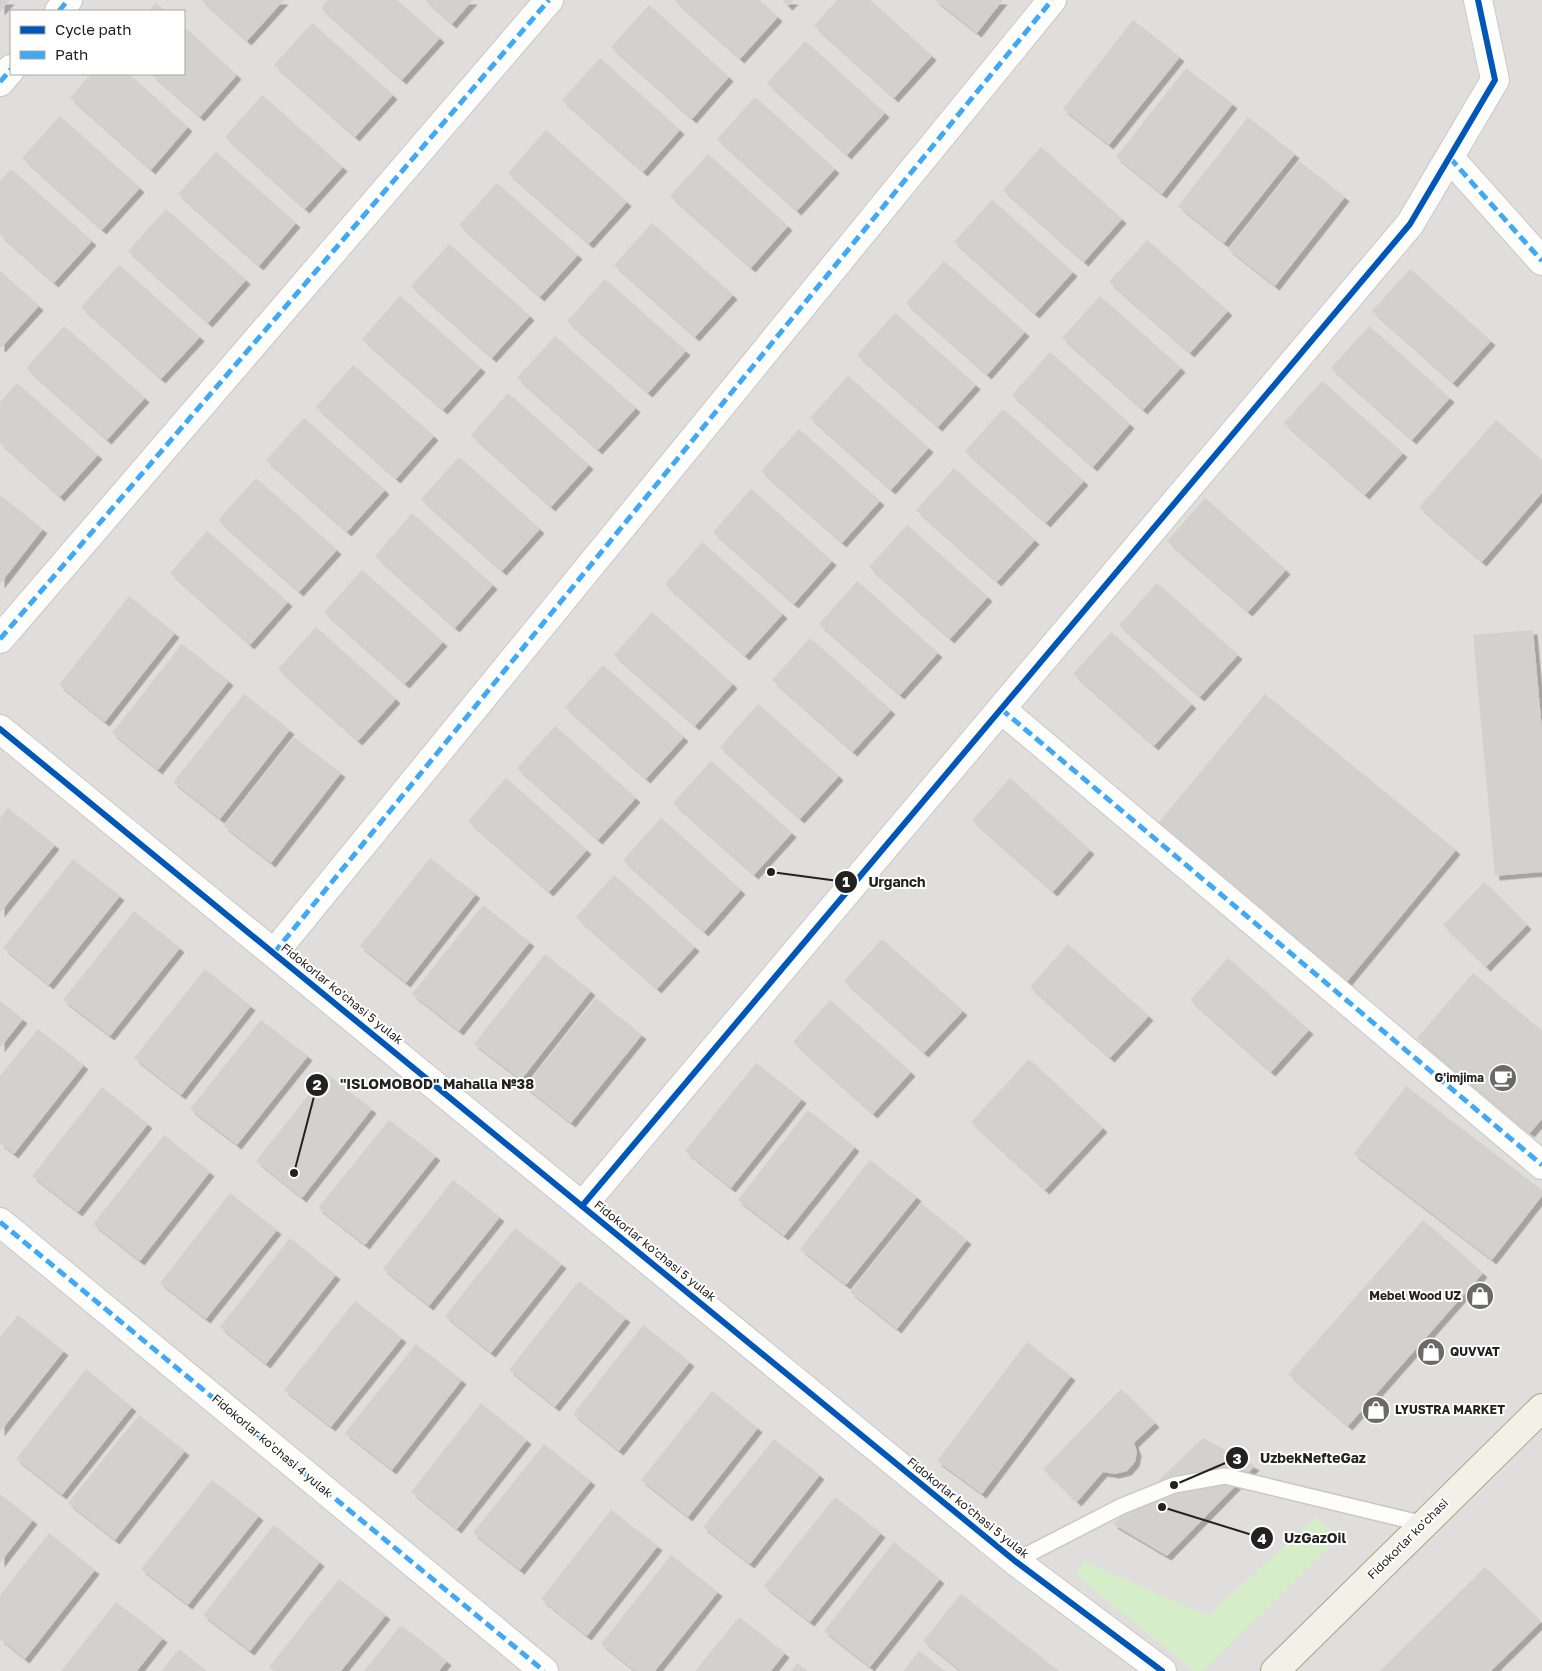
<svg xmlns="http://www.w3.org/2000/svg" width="1542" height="1671" font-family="'Golos Text',sans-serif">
	<defs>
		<filter id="shadow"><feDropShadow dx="4.5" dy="4.5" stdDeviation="0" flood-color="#0004"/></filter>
	</defs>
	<rect width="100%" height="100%" fill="#f0efea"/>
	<path fill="#dfdedc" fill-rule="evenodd" d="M0,0H1542V1671H0ZM11,11H184V74H11Z"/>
	<path fill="#d6edca" d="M1316,1517L1338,1539L1203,1671H1194L1075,1574L1085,1562L1208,1616Z"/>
	<g fill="#d2d1cd" filter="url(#shadow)">
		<path d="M0,0H10L0,11Z"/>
		<path d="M201,0H284L247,41Z"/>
		<path d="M328,0H397L440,38L402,80L321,8Z"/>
		<path d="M425,0H473L452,24Z"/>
		<path d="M674,0H759L778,17L740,59Z"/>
		<path d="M782,0H794L788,6Z"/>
		<path d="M837,0H870L932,56L894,98L814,26Z"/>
		<path d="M935,0H1003L977,33Z"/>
		<path d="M156,3L166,11H149Z"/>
		<path d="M649,5L729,77L692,119L611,47Z"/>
		<path d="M1133,20L1180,57L1109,145L1063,109Z"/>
		<path d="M312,23L393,95L355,137L274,65Z"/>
		<path d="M184,27L237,75L200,117L151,74H184Z"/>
		<path d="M805,41L885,113L847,155L767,83Z"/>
		<path d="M600,58L680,130L643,172L562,100Z"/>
		<path d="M1186,68L1233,104L1162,194L1116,157Z"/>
		<path d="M91,74H129L188,127L151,170L70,98Z"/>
		<path d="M262,95L343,167L305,209L225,137Z"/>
		<path d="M755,97L835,169L797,211L717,139Z"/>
		<path d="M60,116L140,188L102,230L22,158Z"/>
		<path d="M1248,117L1295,154L1224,243L1178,206Z"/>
		<path d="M546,130L627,202L589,244L508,173Z"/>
		<path d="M1041,147L1122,219L1084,262L1003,190Z"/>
		<path d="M216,152L296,223L259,266L178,194Z"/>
		<path d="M708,154L788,226L751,268L670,196Z"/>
		<path d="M1299,161L1345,197L1275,286L1228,249Z"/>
		<path d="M11,169L92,241L54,283L0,235V181Z"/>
		<path d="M497,183L578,255L540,297L459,225Z"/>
		<path d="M992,200L1073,272L1035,314L954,242Z"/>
		<path d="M166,209L246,280L208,323L128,251Z"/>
		<path d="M652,223L733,295L695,337L614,265Z"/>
		<path d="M1147,240L1228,311L1190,353L1109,282Z"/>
		<path d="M449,244L530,316L492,358L411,286Z"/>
		<path d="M944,261L1025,332L987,375L906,303Z"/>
		<path d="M119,265L200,337L161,379L81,307Z"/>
		<path d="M1410,269L1491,341L1453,383L1372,311Z"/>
		<path d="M0,271L39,306L1,348L0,347Z"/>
		<path d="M605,279L686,351L648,393L567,321Z"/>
		<path d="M400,296L481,368L443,410L362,339Z"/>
		<path d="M1100,296L1181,368L1143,410L1062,338Z"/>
		<path d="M895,313L976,385L938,427L857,355Z"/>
		<path d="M64,326L145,398L107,440L26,368Z"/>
		<path d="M1369,326L1450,398L1412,440L1331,368Z"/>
		<path d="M555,336L636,408L598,450L517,378Z"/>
		<path d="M1050,352L1130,424L1093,467L1012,395Z"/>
		<path d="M353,365L434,436L396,479L316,407Z"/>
		<path d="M848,376L929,448L891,490L810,418Z"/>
		<path d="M1322,381L1403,453L1365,495L1284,423Z"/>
		<path d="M17,383L98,455L60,497L0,443V402Z"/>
		<path d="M508,393L589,465L551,507L471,435Z"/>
		<path d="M1003,409L1084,481L1046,523L965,451Z"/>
		<path d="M304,418L385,490L347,532L266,460Z"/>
		<path d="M1496,420L1542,460V493L1482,562L1419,507Z"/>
		<path d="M799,429L880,501L842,543L761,471Z"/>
		<path d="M459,457L540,529L502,571L421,499Z"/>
		<path d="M954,468L1035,540L997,582L916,510Z"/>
		<path d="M256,478L337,550L299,592L218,520Z"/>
		<path d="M751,489L832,561L794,604L713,532Z"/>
		<path d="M0,495L43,529L0,584Z"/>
		<path d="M1205,498L1286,570L1248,612L1167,541Z"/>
		<path d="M412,513L493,585L455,628L375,556Z"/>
		<path d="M907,525L988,597L950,639L869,567Z"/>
		<path d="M207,531L288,602L250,645L170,573Z"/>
		<path d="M702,542L783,614L745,656L665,584Z"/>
		<path d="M362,570L443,642L405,684L324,612Z"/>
		<path d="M857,581L938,653L900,695L819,624Z"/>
		<path d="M1157,583L1238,655L1200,697L1119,625Z"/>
		<path d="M129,596L175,633L105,722L59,685Z"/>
		<path d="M652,612L733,684L695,726L614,655Z"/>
		<path d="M316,627L396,699L358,741L278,669Z"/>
		<path d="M1533,630L1542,730V872L1495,876L1473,635Z"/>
		<path d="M1111,632L1192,704L1154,746L1073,674Z"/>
		<path d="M810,638L891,710L853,752L772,680Z"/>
		<path d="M182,644L229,681L158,770L112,733Z"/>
		<path d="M603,665L684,737L646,779L565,707Z"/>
		<path d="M244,694L290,730L220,819L173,782Z"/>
		<path d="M1265,694L1456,850L1346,983L1155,827Z"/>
		<path d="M758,704L839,776L800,819L720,747Z"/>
		<path d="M555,726L636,798L598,840L517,768Z"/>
		<path d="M294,737L341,773L271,863L224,826Z"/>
		<path d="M711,761L792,833L754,875L673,803Z"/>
		<path d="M506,778L587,850L549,892L468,821Z"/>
		<path d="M1010,778L1090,850L1053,892L972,820Z"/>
		<path d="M8,808L55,845L0,913V818Z"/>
		<path d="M661,818L741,890L704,932L623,860Z"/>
		<path d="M430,858L476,894L406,983L360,946Z"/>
		<path d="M73,859L120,896L49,985L3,948Z"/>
		<path d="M614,875L695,947L657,989L576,917Z"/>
		<path d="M1484,882L1527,925L1486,967L1443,925Z"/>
		<path d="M483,905L530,942L459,1031L412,994Z"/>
		<path d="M134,911L180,948L110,1036L63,1000Z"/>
		<path d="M882,939L963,1011L924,1053L844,981Z"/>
		<path d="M1068,944L1149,1016L1110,1058L1030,987Z"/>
		<path d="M545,954L591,991L521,1080L474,1044Z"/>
		<path d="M1228,958L1309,1030L1271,1072L1190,1000Z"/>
		<path d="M205,969L251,1006L181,1095L134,1058Z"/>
		<path d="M1473,973L1542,1031V1119L1530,1133L1417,1038Z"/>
		<path d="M596,998L642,1035L571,1123L525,1087Z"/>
		<path d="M830,1000L911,1072L873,1114L793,1042Z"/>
		<path d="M0,1001L23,1019L0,1048Z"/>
		<path d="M261,1020L308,1056L237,1145L190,1109Z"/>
		<path d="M38,1029L84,1065L14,1154L0,1143V1076Z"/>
		<path d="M1029,1059L1103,1128L1045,1190L971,1122Z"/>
		<path d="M756,1063L802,1099L731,1188L685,1151Z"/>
		<path d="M326,1073L372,1109L302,1198L256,1161Z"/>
		<path d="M1406,1086L1542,1190V1196L1492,1260L1354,1154Z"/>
		<path d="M102,1087L148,1124L78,1212L32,1176Z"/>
		<path d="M808,1110L855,1147L784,1236L738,1200Z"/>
		<path d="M389,1120L436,1156L365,1245L318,1208Z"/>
		<path d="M164,1135L210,1172L140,1261L93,1224Z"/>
		<path d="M870,1160L917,1197L846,1285L800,1249Z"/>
		<path d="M453,1180L500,1217L429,1306L383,1269Z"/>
		<path d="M230,1193L277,1230L206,1319L160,1283Z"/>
		<path d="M921,1203L967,1240L897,1329L850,1292Z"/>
		<path d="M1423,1220L1483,1273L1348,1426L1288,1374Z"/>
		<path d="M515,1228L562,1264L491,1353L445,1316Z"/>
		<path d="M290,1238L336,1275L266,1364L220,1327Z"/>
		<path d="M579,1281L626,1318L555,1407L509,1370Z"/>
		<path d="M355,1301L402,1338L331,1427L284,1390Z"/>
		<path d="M18,1315L64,1351L0,1432V1337Z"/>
		<path d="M643,1325L690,1362L619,1451L573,1414Z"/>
		<path d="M1027,1342L1071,1376L982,1494L937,1461Z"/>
		<path d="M416,1344L462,1380L392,1470L345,1433Z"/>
		<path d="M86,1369L132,1407L62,1495L16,1459Z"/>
		<path d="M1121,1389L1155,1423L1134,1443L1137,1452L1135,1462L1127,1471L1115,1474L1103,1472L1077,1502L1043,1469Z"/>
		<path d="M712,1391L758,1428L688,1517L641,1480Z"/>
		<path d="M481,1403L527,1440L457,1529L411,1492Z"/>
		<path d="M139,1415L185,1451L115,1540L68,1503Z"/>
		<path d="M1203,1438L1255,1466L1167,1556L1113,1524Z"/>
		<path d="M774,1439L820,1475L750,1564L703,1527Z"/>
		<path d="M544,1444L591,1481L520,1570L473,1533Z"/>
		<path d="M212,1480L259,1516L188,1605L141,1569Z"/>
		<path d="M0,1494L33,1520L0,1563Z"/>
		<path d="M835,1497L881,1533L810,1622L764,1586Z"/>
		<path d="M611,1510L658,1546L587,1636L541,1599Z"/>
		<path d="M274,1525L320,1562L250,1651L203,1615Z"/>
		<path d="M49,1533L95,1570L25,1659L0,1639V1595Z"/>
		<path d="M894,1542L940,1579L870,1667L824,1631Z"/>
		<path d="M671,1555L718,1592L655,1671H635L601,1644Z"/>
		<path d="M1485,1567L1541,1622L1491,1671H1380Z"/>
		<path d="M339,1579L386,1615L341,1671H274L269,1667Z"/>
		<path d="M961,1594L1059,1671H961L923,1641Z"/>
		<path d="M116,1602L163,1638L137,1671H61Z"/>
		<path d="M739,1617L785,1653L771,1671H695Z"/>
		<path d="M401,1625L447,1661L439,1671H364Z"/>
		<path d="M179,1649L207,1671H161Z"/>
		<path d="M919,1651L945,1671H903Z"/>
		<path d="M797,1663L808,1671H791Z"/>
	</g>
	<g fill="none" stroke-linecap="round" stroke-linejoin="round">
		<defs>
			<path id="lane" d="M1015,1561L1122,1506L1174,1485L1225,1476L1424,1524"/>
			<g id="street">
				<path d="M59,11L68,0"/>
				<path d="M0,82L11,69"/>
				<path d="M1450,158L1542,261"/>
				<path d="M0,639L549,0"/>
				<path d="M1001,709L1542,1165"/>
				<path d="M0,729L1015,1561L1162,1671"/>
				<path d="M274,953L1052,0"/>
				<path d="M582,1206L1410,224L1495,80L1478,0"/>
				<path d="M0,1222L544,1671"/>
			</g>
			<path id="primary" d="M1275,1671L1542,1408"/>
		</defs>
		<use href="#lane" stroke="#c9c8c6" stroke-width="18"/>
		<use href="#street" stroke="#c9c8c6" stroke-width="30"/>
		<use href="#primary" stroke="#a7a386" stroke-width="30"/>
		<use href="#lane" stroke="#fdfdfc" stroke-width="15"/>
		<use href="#street" stroke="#fdfdfc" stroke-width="28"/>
		<use href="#primary" stroke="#f2f0e7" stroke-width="28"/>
		<g stroke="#3fa9f5" stroke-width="5" stroke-dasharray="10 5" stroke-linecap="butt">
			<path d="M59,11L68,0"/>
			<path d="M0,82L11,69"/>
			<path d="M1450,158L1542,261"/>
			<path d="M0,639L549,0"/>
			<path d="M1001,709L1542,1165"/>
			<path d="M274,953L1052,0"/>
			<path d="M0,1222L544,1671"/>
		</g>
		<defs>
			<g id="cycleway">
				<path d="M0,729L1015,1561L1162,1671"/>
				<path d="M582,1206L1410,224L1495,80L1478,0"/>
			</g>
		</defs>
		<use href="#cycleway" stroke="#fff" stroke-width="9"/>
		<use href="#cycleway" stroke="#0057b8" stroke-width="6"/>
	</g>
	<defs>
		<symbol id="cafe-disc" viewBox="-11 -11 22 22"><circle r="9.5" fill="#6a6a68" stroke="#fff"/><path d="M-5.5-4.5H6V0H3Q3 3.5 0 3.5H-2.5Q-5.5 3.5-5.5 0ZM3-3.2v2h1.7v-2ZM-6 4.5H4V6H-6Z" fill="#fff"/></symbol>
		<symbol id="shop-disc" viewBox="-11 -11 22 22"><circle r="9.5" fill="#6a6a68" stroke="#fff"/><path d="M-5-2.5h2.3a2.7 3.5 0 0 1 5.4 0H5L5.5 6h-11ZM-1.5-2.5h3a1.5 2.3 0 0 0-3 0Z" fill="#fff"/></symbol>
	</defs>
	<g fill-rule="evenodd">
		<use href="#cafe-disc" x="1487" y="1062" width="32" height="32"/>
		<use href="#shop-disc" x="1464" y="1280" width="32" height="32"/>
		<use href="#shop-disc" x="1415" y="1336" width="32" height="32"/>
		<use href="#shop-disc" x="1360" y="1394" width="32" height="32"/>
	</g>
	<g text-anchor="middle" stroke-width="4" stroke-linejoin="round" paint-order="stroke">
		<g font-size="12" fill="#222" stroke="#fff">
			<text transform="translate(342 994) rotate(39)" y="4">Fidokorlar ko'chasi 5 yulak</text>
			<text transform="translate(655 1251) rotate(39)" y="4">Fidokorlar ko'chasi 5 yulak</text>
			<text transform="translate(272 1446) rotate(40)" y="4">Fidokorlar ko'chasi 4 yulak</text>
			<text transform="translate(968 1508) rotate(39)" y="4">Fidokorlar ko'chasi 5 yulak</text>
			<text transform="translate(1408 1539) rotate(-45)" y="4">Fidokorlar ko'chasi</text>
		</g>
		<g font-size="12" font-weight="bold" fill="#222" stroke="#fff" text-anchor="end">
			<text x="1484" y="1082">G'imjima</text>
			<text x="1461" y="1300">Mebel Wood UZ</text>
			<text x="1450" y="1356" text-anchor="start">QUVVAT</text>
			<text x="1395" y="1414" text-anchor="start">LYUSTRA MARKET</text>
		</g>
	</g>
	<path fill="none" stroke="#222" stroke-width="2" d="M771 872L846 882M294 1173L317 1085M1174 1485L1237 1458M1162 1507L1262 1538"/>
	<g fill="#222" stroke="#fff" stroke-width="2">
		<circle cx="771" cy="872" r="5"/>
		<circle cx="294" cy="1173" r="5"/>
		<circle cx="1174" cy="1485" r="5"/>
		<circle cx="1162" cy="1507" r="5"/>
		<circle cx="846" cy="882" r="12"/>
		<circle cx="317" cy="1085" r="12"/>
		<circle cx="1237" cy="1458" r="12"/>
		<circle cx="1262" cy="1538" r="12"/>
	</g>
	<g font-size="15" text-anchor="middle" font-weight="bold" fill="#fff">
		<text x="846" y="887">1</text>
		<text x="317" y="1090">2</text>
		<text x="1237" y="1464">3</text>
		<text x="1262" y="1544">4</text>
	</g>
	<g font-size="14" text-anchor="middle" font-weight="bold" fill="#222" stroke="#fff" stroke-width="4" stroke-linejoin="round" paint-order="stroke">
		<text x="897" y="887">Urganch</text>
		<text x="437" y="1089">"ISLOMOBOD" Mahalla №38</text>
		<text x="1313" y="1463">UzbekNefteGaz</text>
		<text x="1315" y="1543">UzGazOil</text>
	</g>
	<rect x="10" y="10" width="175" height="65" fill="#ffffff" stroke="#a7a7a7"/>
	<rect x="20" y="26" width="25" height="8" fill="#0057b8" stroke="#a7a7a7"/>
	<text x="55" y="35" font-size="15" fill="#222222">Cycle path</text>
	<rect x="20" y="51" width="25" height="8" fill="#3fa9f5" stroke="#a7a7a7"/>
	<text x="55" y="60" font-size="15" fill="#222222">Path</text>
</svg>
